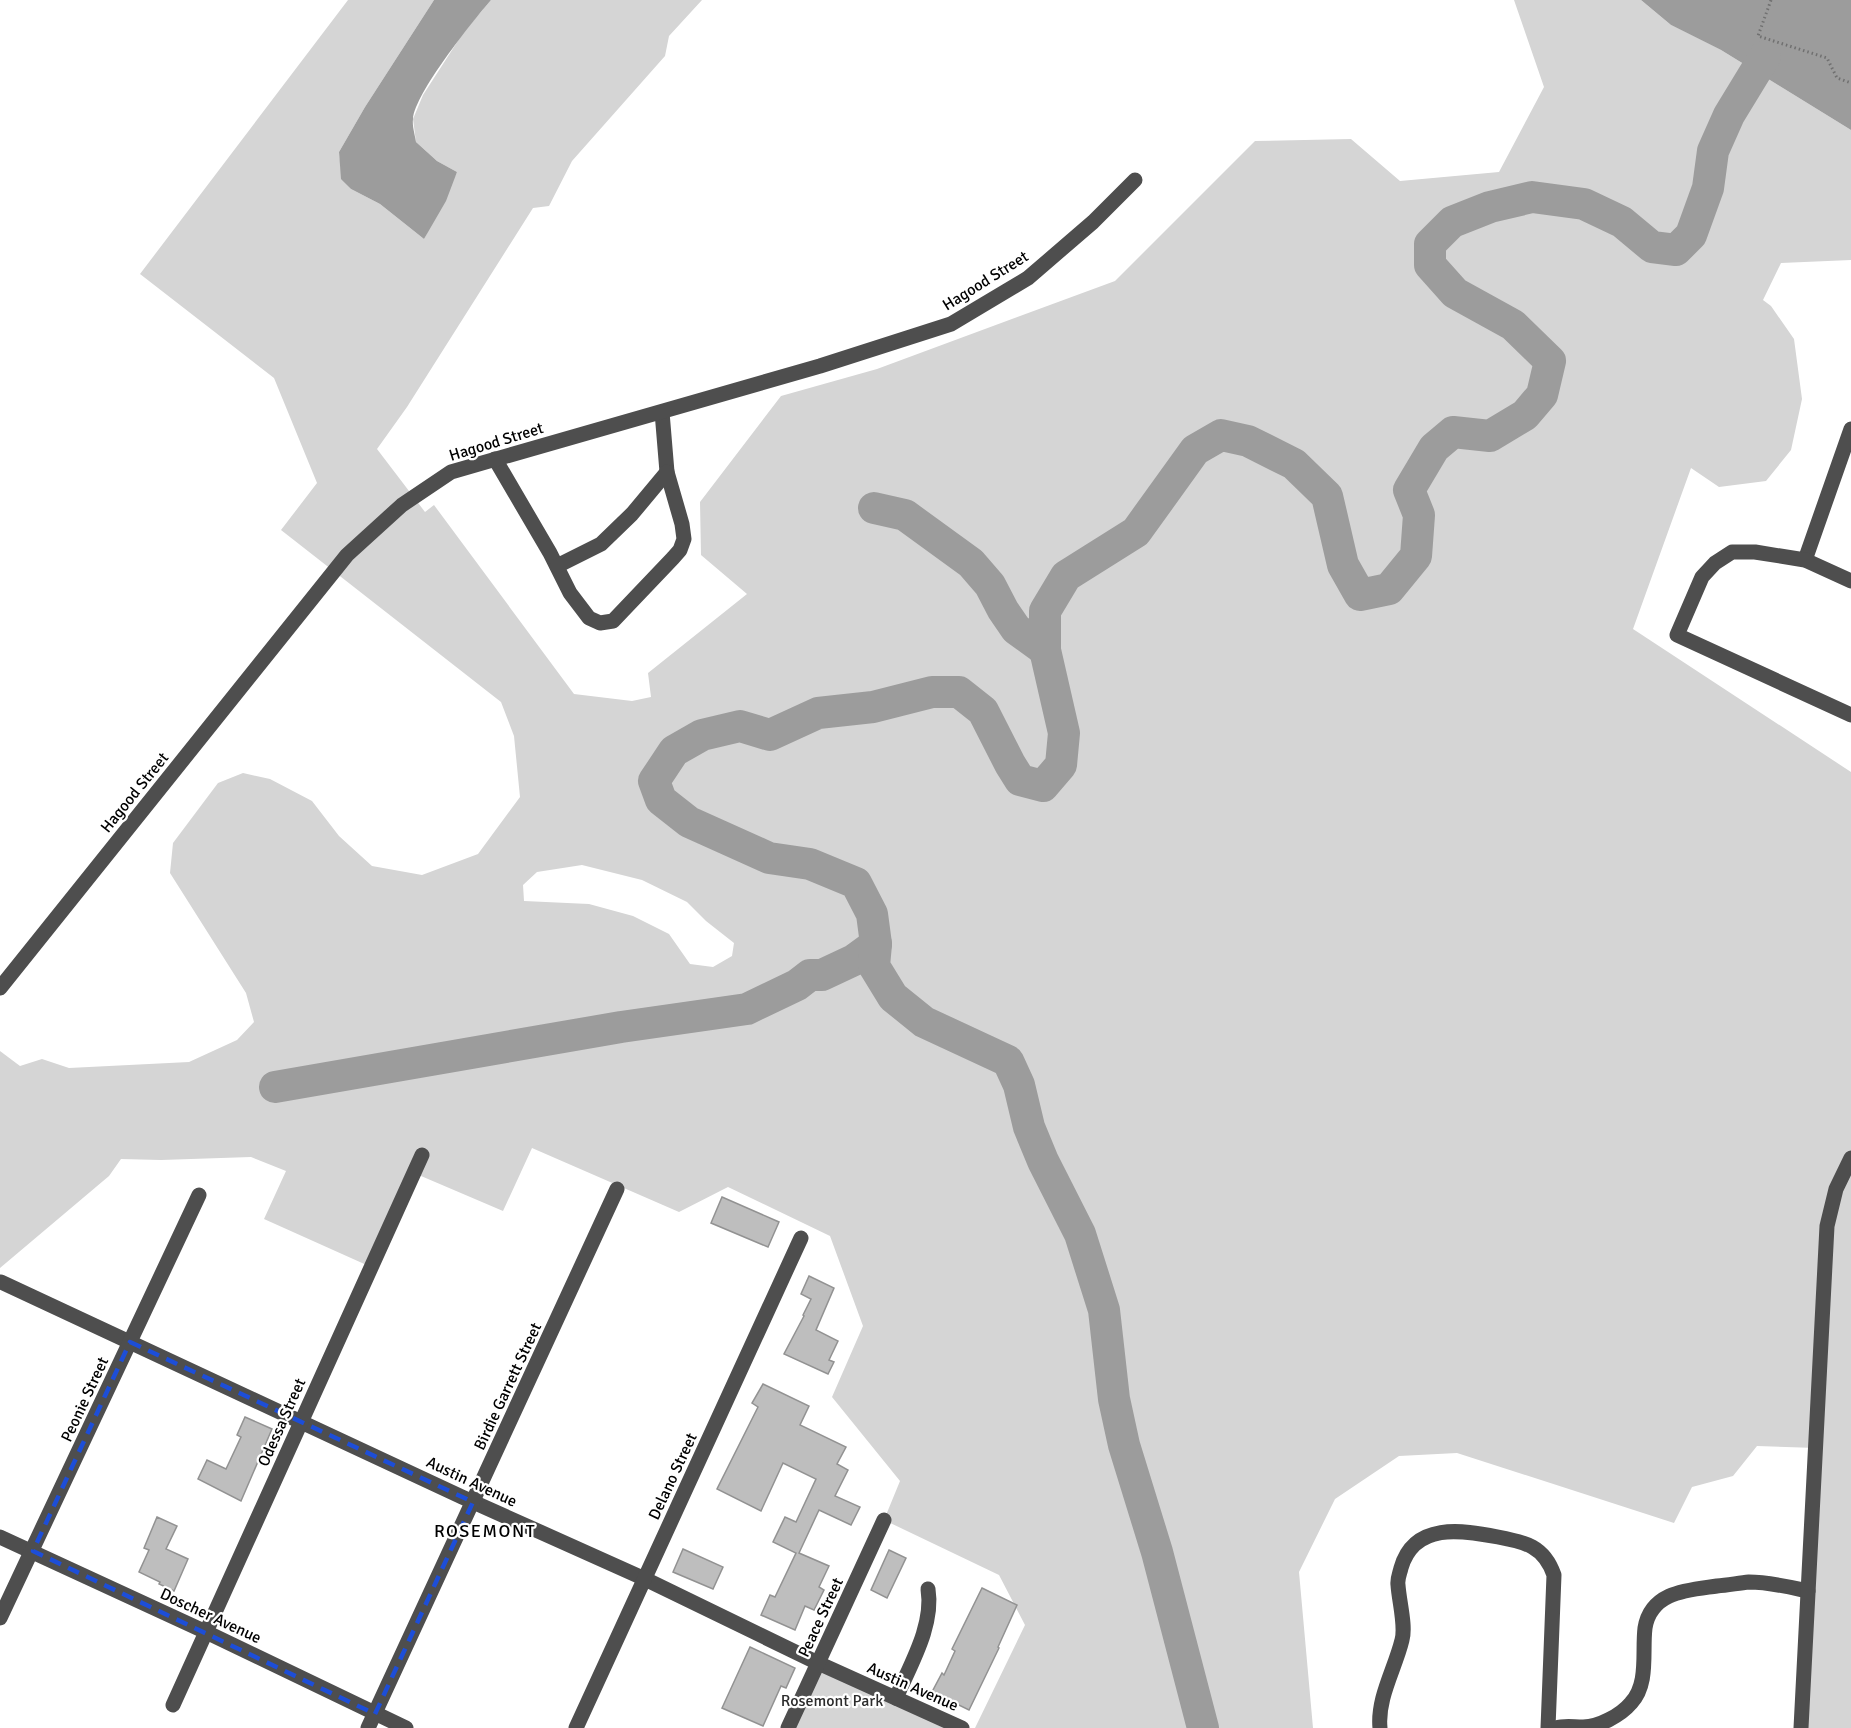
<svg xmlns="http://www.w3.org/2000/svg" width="1851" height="1728" font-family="Signika,sans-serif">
	<rect width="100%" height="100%" fill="#fff"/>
	<g fill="#d5d5d5" fill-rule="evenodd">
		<path d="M348,0H434L365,107L339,152L342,179L351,189L380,204L424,239L457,172L437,161L416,142L413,119L423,95L463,33L491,0H702L669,36L665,56L572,161L549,206L533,208L407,407L377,449L425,512L434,505L574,694L632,701L651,697L648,673L747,594L701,555L700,502L781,396L877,369L1115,281L1255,141L1351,139L1400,181L1499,172L1544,87L1514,0H1641L1671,25L1721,50L1851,130V260L1781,263L1763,300L1771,306L1794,339L1802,399L1791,450L1766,481L1719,487L1691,468L1633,629L1851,772V1728H1801L1816,1448L1757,1446L1733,1476L1692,1487L1674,1523L1457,1453L1399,1456L1335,1499L1299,1572L1313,1728H975L1025,1625L999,1575L884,1520L900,1481L832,1397L863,1326L830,1236L728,1187L679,1212L532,1148L503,1211L414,1173L371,1267L264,1219L286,1171L251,1157L161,1160L121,1159L109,1176L0,1268V1051L20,1066L42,1059L69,1068L189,1062L237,1040L254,1022L246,993L170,873L173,843L218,783L243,773L270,779L312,801L339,836L372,866L422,875L478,854L520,797L514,736L501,702L281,530L317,483L274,378L140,274ZM582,865L642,880L687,902L706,921L734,943L732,956L713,967L690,964L669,934L633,916L589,904L524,901L523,885L537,872Z"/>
		<path d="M818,1663L962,1728H788Z"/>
	</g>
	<g fill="#9c9c9c">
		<path d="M434,0H491C472,22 415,93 413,119C412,126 415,135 416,142L437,161L457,172L446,201L424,239L380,204L351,189L341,179L339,152L365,107Z"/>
		<path d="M1641,0H1851V130L1721,50L1671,25Z"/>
	</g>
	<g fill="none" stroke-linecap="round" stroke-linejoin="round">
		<path stroke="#9c9c9c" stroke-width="5" d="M1092,1300L1189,1635L1210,1728"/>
		<g stroke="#9c9c9c" stroke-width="32">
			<path d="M874,508L905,515L971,563L990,585L1003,610L1016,629L1045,650"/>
			<path d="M275,1087L621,1027L747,1009L797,985L810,975H822L854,960L876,944"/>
			<path d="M1203,1728L1157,1552L1124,1445L1114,1399L1104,1310L1080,1234L1043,1161L1029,1127L1019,1085L1008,1061L924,1022L893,997L874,966L876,944L872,914L856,883L810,864L769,858L689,822L661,800L654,781L674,751L702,735L740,726L770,735L818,713L873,707L932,692H959L983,711L1010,764L1020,780L1043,786L1061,765L1064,733L1045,650V611L1066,576L1136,532L1195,450L1221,435L1248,441L1294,464L1327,496L1343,565L1360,595L1389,589L1416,556L1419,515L1409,490L1434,448L1453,432L1490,436L1525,415L1542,395L1550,361L1513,325L1455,293L1430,265V244L1452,222L1490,207L1532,197L1584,204L1622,222L1652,247L1676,250L1691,235L1708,188L1713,151L1729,115L1765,56"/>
		</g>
	</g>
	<g fill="#bebebe" stroke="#929292" stroke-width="1.5">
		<path d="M722,1197L779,1222L768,1247L711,1223Z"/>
		<path d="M809,1276L834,1288L816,1330L838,1341L829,1360L834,1362L828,1374L784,1354L804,1316L803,1315L811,1299L801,1294Z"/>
		<path d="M763,1384L809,1406L800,1425L846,1447L837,1464L848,1470L835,1496L860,1507L851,1525L819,1510L799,1553L829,1566L819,1587L824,1590L814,1610L805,1606L795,1630L761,1615L770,1595L775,1597L796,1553L773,1542L785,1517L796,1522L816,1479L783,1463L761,1511L717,1489L758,1407L752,1403Z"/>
		<path d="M245,1417L272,1429L241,1501L198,1479L207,1460L226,1469L241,1437L237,1435Z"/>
		<path d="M157,1517L177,1526L166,1549L188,1559L174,1591L159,1584L160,1582L139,1572L149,1550L144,1548Z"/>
		<path d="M683,1549L723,1567L713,1589L673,1572Z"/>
		<path d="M889,1550L906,1558L887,1598L871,1590Z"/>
		<path d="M982,1588L1017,1605L998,1647L999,1648L969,1710L932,1692L942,1673L944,1675L955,1651L952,1649Z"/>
		<path d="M750,1647L795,1668L786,1688L781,1686L763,1726L722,1708Z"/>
	</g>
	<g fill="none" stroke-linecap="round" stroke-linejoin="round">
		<path stroke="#707070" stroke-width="3" stroke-dasharray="1.5 3" stroke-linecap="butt" d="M1771,0L1758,36L1827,58L1837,78L1851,83"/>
		<g stroke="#4e4e4e" stroke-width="15">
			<path d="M495,459L550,553L570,593L589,618L600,623L613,621L673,558L680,550L684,539L682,524L667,472L662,412"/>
			<path d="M1805,560L1851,429"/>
			<path d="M557,566L601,544L632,514L667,472"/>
			<path d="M1851,581L1805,560L1755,552H1732L1715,563L1702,577L1677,635L1851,715"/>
			<path d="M0,988L347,555L402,505L451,472L820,366L951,324L1028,278L1093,222L1135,180"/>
			<path d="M1,1282L462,1497L645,1579L818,1663L962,1728"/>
			<path d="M0,1537L206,1632L406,1728"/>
			<path d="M0,1618L199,1195"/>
			<path d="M896,1698C910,1665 934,1626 928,1589"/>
			<path d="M173,1705L422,1155"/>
			<path d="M368,1728L617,1189"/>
			<path d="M576,1728L801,1238"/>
			<path d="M788,1728L884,1520"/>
			<path d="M1380,1728C1377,1698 1395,1669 1402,1640C1406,1626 1399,1601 1398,1585C1397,1579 1400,1573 1401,1568C1414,1522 1462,1530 1498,1537C1525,1542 1544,1546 1554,1575L1548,1728"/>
			<path d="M1556,1728C1565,1725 1573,1727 1583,1727C1599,1727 1621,1715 1631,1703C1649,1684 1642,1652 1645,1628C1651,1591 1689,1590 1717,1586C1728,1585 1739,1583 1749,1582C1769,1582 1789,1587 1808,1591"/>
			<path d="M1801,1728L1827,1226L1836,1189L1851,1158"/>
		</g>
	</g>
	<path fill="none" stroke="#1d4ed8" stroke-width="4.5" stroke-dasharray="12 8" stroke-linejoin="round" d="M130,1342L473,1502L375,1714L33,1551Z"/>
	<g text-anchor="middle" stroke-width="4.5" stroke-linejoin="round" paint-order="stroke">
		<g font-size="16" fill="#000" stroke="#fff">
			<text transform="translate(985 280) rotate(-32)" y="6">Hagood Street</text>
			<text transform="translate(496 441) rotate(-17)" y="6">Hagood Street</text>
			<text transform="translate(134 792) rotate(-51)" y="6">Hagood Street</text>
			<text transform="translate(507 1386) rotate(-65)" y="6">Birdie Garrett Street</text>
			<text transform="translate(84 1399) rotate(-65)" y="6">Peonie Street</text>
			<text transform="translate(281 1422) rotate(-66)" y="6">Odessa Street</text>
			<text transform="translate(672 1476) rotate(-65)" y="6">Delano Street</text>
			<text transform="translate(472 1481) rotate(25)" y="6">Austin Avenue</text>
			<text transform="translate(211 1615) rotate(25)" y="6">Doscher Avenue</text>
			<text transform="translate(820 1617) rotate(-65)" y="6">Peace Street</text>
			<text transform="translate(913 1686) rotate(24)" y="6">Austin Avenue</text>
		</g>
		<g font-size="16" fill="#2c2c2c" stroke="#fff">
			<text x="832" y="1706">Rosemont Park</text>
		</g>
		<g font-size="18" letter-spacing="1.5" fill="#000" stroke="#fff">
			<text x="485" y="1537">ROSEMONT</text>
		</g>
	</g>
</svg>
